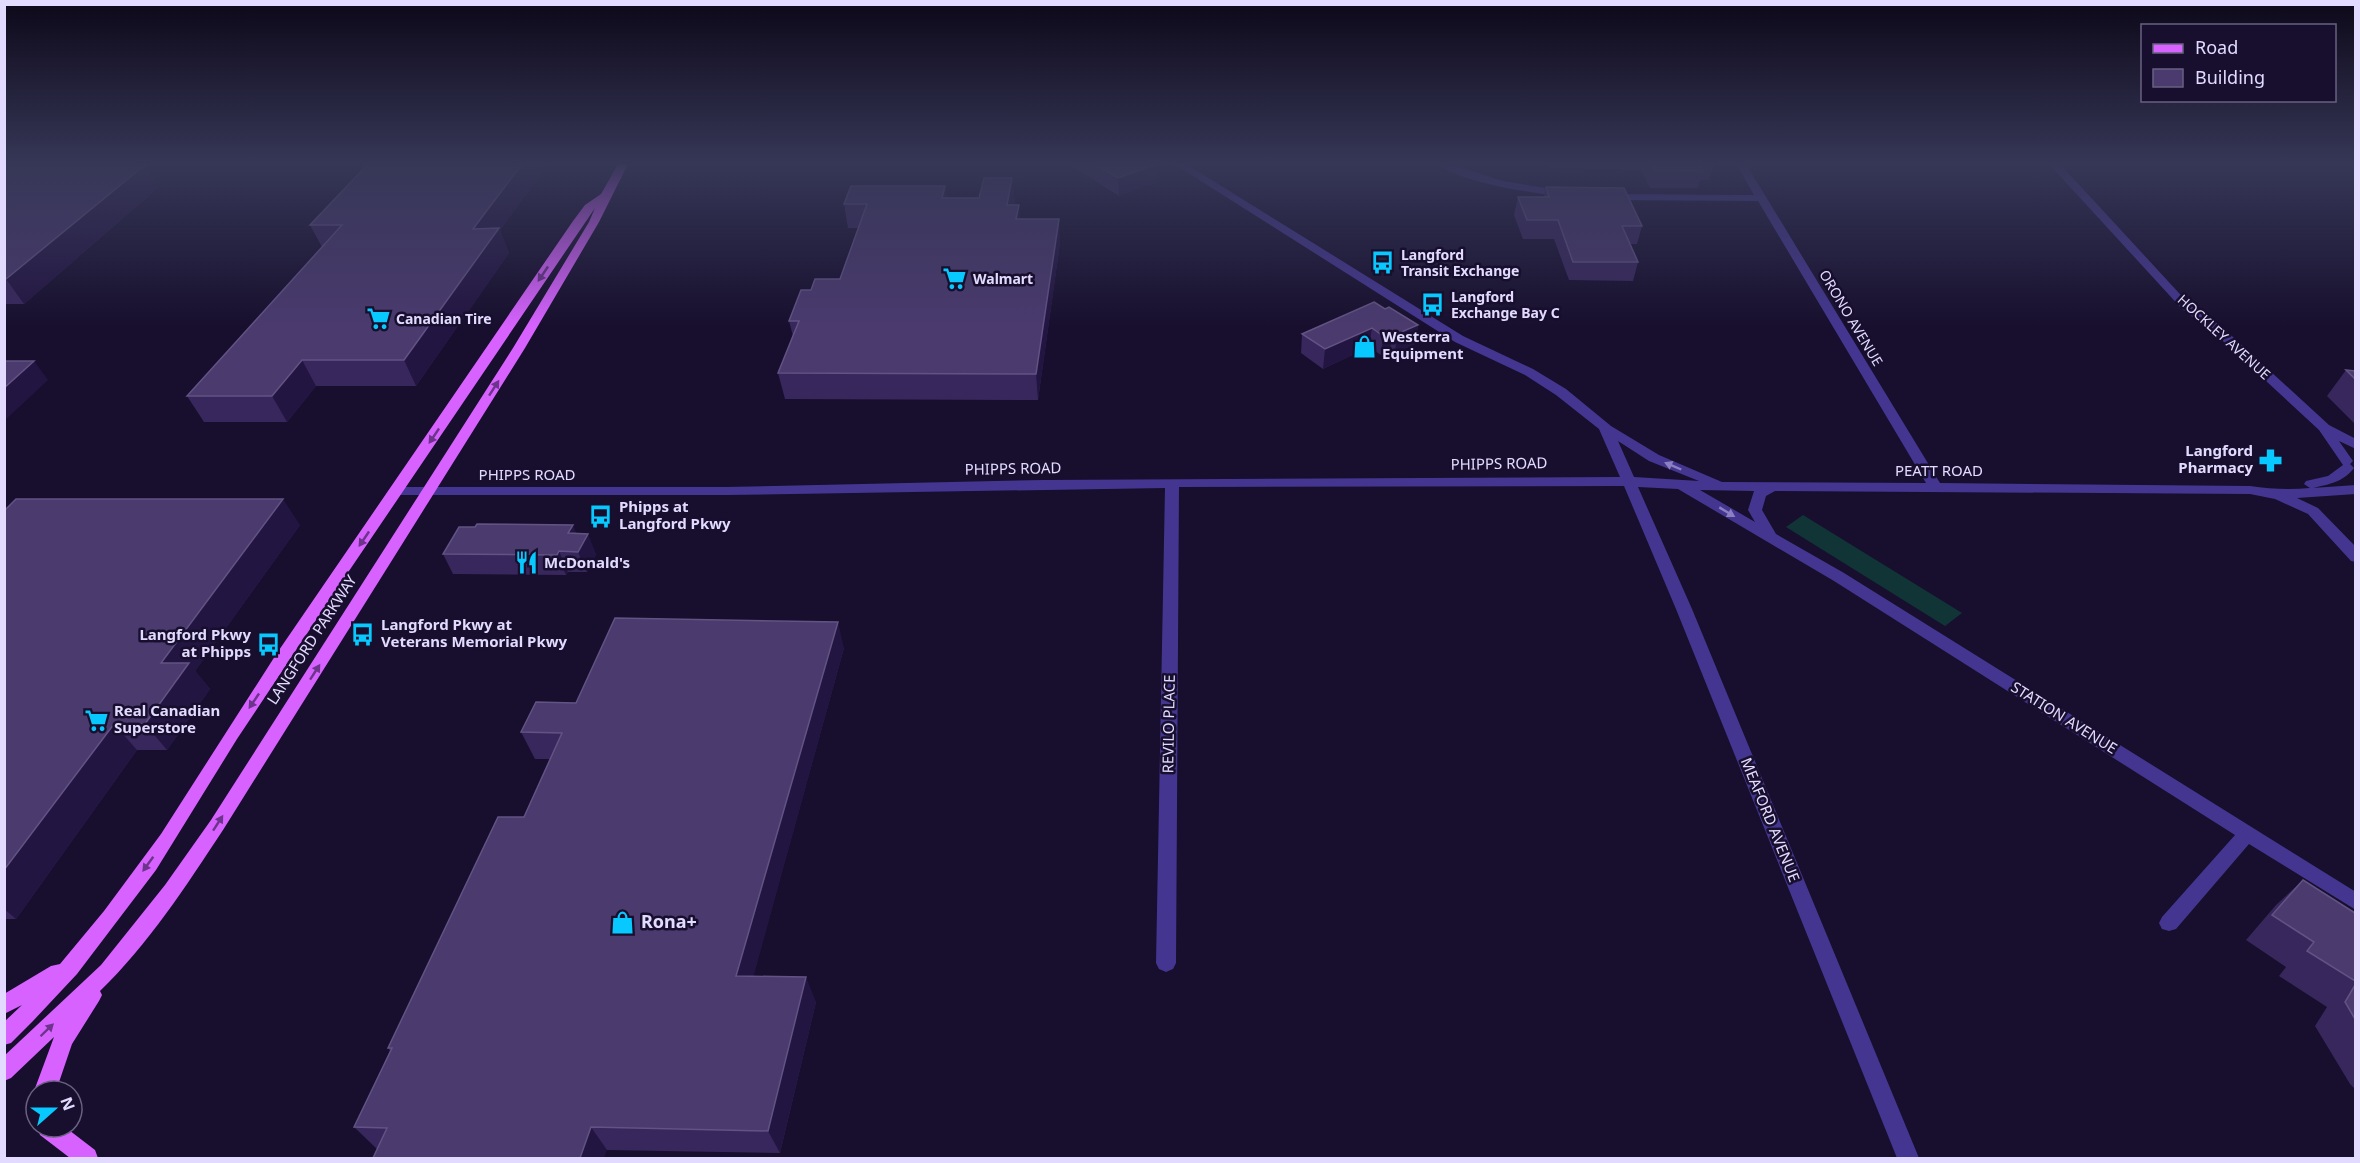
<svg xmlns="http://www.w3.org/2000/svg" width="2360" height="1163" font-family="'Noto Sans',sans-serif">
	<rect width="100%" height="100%" fill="#170f2d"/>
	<path fill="#113437" d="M1803,515L1954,608L1962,613L1945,626L1786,527Z"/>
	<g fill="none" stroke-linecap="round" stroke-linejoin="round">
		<g fill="#443690" fill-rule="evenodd">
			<path d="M1174,164H1186L1463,336L1533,369L1566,389L1611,426L1659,455L1722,482L1926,483L1758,201L1609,200L1604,197L1609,194L1754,195L1736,164H1746L1940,483L2250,486C2270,489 2289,490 2310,488L2304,484L2306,481L2328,476L2343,465L2319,430L2213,332L2182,309L2049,164H2060L2190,305L2221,326L2329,425L2356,439V449L2339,441L2353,461L2350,464L2354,468C2343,482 2330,484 2313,488L2356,485V494L2297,498L2318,508L2356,547V562L2351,561L2308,514L2275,499L2250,494L1775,491L1766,496L1762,510L1776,534L1844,573L2356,892V910L2249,844L2176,929L2169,931L2162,929L2159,923L2162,917L2235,835L1834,581L1678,489L1638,487L1692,609L1919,1158H1897L1676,609L1624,486L1179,487L1176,963L1173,969L1166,972L1159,969L1156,963L1165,488L726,495H396L389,491L396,487H726L1044,480L1620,477L1599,429L1556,395L1525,375L1455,342ZM1618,441L1649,461L1699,481L1634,477ZM1700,490L1754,491L1748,510L1755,522Z"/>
			<path d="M1438,164H1452L1503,181L1564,191L1569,194L1564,197C1534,193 1460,183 1438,164Z"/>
		</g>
		<g fill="#d762ff" fill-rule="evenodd">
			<path d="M618,164H628L599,222L525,348L223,830C186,886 148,945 100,991L102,995L99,1001L72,1044L56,1091H36V1095L34,1091L54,1037L11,1078L4,1081V1056L101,965L165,885L211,820L513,348L589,222L595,208L330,599L237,739L156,870L77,974L33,1021L11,1043L4,1045V1022L22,1005L4,1014V994L51,966L60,964L104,911L161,834L277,653L573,221L585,205L601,194Z"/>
			<path d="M37,1127H65L95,1150L98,1158H70L40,1135Z"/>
		</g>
	</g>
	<g fill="#38275c">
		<path d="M4,164L159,187L24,304H4Z"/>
		<path d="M368,164H544L546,167L500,230L509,253L416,386H316L287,422H204L187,396L322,247L310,225Z"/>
		<path d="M1068,164H1156L1157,182L1119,196Z"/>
		<path d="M1549,164H1714L1709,180H1700L1698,188H1650L1641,170L1550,168Z"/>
		<path d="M1012,178L1015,201L1014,205L1020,219L1060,243L1038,400L785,399L778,373L793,336L789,321L811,290L840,279L859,228H848L844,204L945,186L947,198H979Z"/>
		<path d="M1546,187L1642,226L1637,244H1630L1638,262L1633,281L1569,280L1554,239H1523L1514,215L1518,197H1544Z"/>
		<path d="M1385,309L1418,325L1415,344L1395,353L1390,350L1381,355L1369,347L1323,369L1301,353L1302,334Z"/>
		<path d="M2346,370L2355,371V424L2327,396Z"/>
		<path d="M4,511L300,525L195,671L210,689L167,750H137L16,919H4Z"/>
		<path d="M576,533L596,554L587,572H568L566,575L453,574L443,554Z"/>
		<path d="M844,648L753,976L816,1002L780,1153L607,1150L377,1149L354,1127L390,1051L388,1048L524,817L551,759H535L521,732L576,703Z"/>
		<path d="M2303,880L2355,913V1089L2350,1084L2315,1026L2327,1007L2279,976L2286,967L2246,940L2276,905Z"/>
	</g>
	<g fill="#231542">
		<path d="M146,164L159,187L24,304L6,279Z"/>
		<path d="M522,164H544L546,167L500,230L509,253L416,386L404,360L473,229Z"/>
		<path d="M1156,164L1157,182L1119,196L1118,178Z"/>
		<path d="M1012,178L1015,201L1009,229L1007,205Z"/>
		<path d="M945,186L949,210L942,198Z"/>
		<path d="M1019,205L1021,229L1016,219Z"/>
		<path d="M1059,219L1060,243L1038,400L1036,374Z"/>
		<path d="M1418,325L1415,344L1395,353L1397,334Z"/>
		<path d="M1372,328L1369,347L1323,369L1325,349Z"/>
		<path d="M1393,331L1390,350L1381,355L1383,336Z"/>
		<path d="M302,360L316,386L287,422L272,396Z"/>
		<path d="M34,361L48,380L4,421V388Z"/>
		<path d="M283,499L300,525L195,671L210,689L167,750L145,724L161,663Z"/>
		<path d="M573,525L581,545L568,533Z"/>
		<path d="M588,534L596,554L587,572L578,552Z"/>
		<path d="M559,551L568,572L566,575L557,555Z"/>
		<path d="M838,622L844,648L747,1000L736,976Z"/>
		<path d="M114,724L137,750L16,919L4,909V870Z"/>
		<path d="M806,977L816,1002L780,1153L768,1131Z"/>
		<path d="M591,1127L607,1150L604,1158H580Z"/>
	</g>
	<g fill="#4a3a6e" stroke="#625384" stroke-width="1.5">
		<path d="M4,164H146L6,279H4Z"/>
		<path d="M368,164H522L473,229L499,228L404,360H302L272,396H187L342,225H310Z"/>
		<path d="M1095,164H1156L1118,178Z"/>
		<path d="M1652,164H1700L1703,171L1655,170Z"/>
		<path d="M984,178H1012L1007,205H1019L1016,219H1059L1036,374L778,373L799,321H789L801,290H811L815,279H840L867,204H844L851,186H945L942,198H979Z"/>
		<path d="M1546,187L1624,188L1642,226H1622L1638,262H1573L1558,220H1527L1518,197H1549Z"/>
		<path d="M1374,302L1385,309L1389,307L1418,325L1397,334L1393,331L1383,336L1372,328L1325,349L1302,334Z"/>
		<path d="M4,361H34L4,388Z"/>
		<path d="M2346,370L2355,371V379Z"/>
		<path d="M16,499H283L161,663H189L145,724H114L4,870V511Z"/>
		<path d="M477,524L573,525L568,533L588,534L578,552L559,551L557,555L443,554L459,527H475Z"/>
		<path d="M615,618L838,622L736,976L806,977L768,1131L591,1127L580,1158H373L387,1128L354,1127L392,1048H388L498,817H524L562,733L521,732L536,702L576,703Z"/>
		<path d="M2303,880L2355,913V981L2307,951L2314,942L2272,915Z"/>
		<path d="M2355,985V1019L2345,1002Z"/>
	</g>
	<defs><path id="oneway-solid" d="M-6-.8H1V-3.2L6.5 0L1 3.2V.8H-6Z" transform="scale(1.5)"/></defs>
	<g fill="#6d348c">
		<use href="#oneway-solid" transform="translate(543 274) rotate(124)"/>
		<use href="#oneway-solid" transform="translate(494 388) rotate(-57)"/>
		<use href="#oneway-solid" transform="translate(434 436) rotate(124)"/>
		<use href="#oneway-solid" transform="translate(364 539) rotate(124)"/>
		<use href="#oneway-solid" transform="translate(315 672) rotate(-57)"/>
		<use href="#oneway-solid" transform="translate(254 701) rotate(124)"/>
		<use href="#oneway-solid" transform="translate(218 823) rotate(-57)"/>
		<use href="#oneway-solid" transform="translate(148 864) rotate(126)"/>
		<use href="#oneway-solid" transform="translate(47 1030) rotate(-44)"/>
	</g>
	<g fill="#8c80c2">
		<use href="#oneway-solid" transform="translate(1673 466) rotate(-157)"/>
		<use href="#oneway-solid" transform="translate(1727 512) rotate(31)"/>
	</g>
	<linearGradient id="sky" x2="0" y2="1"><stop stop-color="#0d0819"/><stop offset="0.5" stop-color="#363757"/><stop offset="1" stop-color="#363757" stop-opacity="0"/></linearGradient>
	<rect width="2360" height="327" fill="url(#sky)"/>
	<defs>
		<symbol id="bus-bare" viewBox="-9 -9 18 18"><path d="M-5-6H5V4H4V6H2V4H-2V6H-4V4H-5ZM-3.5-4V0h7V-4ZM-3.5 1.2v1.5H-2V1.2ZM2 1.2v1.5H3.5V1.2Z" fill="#07c9ff" stroke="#170f2d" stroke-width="2.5" paint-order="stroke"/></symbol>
		<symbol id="supermarket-bare" viewBox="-9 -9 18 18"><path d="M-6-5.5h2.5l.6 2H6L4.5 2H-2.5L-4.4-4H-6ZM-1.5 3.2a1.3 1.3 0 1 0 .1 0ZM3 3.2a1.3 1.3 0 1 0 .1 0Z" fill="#07c9ff" stroke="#170f2d" stroke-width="2.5" paint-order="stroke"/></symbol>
		<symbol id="shop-bare" viewBox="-9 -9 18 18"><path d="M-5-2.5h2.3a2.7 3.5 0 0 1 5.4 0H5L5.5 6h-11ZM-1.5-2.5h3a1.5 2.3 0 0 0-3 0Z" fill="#07c9ff" stroke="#170f2d" stroke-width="2.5" paint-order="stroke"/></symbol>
		<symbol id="pharmacy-bare" viewBox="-9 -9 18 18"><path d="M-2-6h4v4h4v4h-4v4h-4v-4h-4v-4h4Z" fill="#07c9ff" stroke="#170f2d" stroke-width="2.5" paint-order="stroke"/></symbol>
		<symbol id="restaurant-bare" viewBox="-9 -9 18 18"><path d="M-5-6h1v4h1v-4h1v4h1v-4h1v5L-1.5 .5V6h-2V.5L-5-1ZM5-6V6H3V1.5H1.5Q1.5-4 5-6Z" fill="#07c9ff" stroke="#170f2d" stroke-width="2.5" paint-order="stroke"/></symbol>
	</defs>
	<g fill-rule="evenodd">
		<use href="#bus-bare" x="1366" y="246" width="33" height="33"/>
		<use href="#supermarket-bare" x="938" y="262" width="33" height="33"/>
		<use href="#bus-bare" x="1416" y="288" width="33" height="33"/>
		<use href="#supermarket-bare" x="362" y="302" width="33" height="33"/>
		<use href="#shop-bare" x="1348" y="330" width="33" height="33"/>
		<use href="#pharmacy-bare" x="2254" y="444" width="33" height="33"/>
		<use href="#bus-bare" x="584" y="500" width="33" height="33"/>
		<use href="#restaurant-bare" x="510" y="546" width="33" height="33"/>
		<use href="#bus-bare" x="346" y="618" width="33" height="33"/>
		<use href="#bus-bare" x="252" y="628" width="33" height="33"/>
		<use href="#supermarket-bare" x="80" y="704" width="33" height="33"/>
		<use href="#shop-bare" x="606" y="906" width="33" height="33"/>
	</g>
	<g text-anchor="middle" stroke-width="5" stroke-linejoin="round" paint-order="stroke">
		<g font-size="14" font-weight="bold" fill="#e3dbff" stroke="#170f2d" text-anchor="start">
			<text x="1401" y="260">Langford<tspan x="1401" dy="16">Transit Exchange</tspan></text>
			<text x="973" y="284">Walmart</text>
			<text x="1451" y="302">Langford<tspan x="1451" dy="16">Exchange Bay C</tspan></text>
			<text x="396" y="324">Canadian Tire</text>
		</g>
		<g font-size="14" fill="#e3dbff" stroke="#170f2d">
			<text transform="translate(1851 318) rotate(59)" y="5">ORONO AVENUE</text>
			<text transform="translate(2224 337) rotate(42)" y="5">HOCKLEY AVENUE</text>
		</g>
		<g font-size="15" font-weight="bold" fill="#e3dbff" stroke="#170f2d" text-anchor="start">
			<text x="1382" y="342">Westerra<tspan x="1382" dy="17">Equipment</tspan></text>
			<text x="2253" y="456" text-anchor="end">Langford<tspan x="2253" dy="17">Pharmacy</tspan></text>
			<text x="619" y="512">Phipps at<tspan x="619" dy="17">Langford Pkwy</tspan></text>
			<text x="544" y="568">McDonald's</text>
			<text x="381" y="630">Langford Pkwy at<tspan x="381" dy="17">Veterans Memorial Pkwy</tspan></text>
			<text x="251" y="640" text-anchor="end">Langford Pkwy<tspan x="251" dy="17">at Phipps</tspan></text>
			<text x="114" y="716">Real Canadian<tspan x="114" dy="17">Superstore</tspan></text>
		</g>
		<g font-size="15" fill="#e3dbff" stroke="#170f2d">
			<text transform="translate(1499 464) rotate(-1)" y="5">PHIPPS ROAD</text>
			<text transform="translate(1013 469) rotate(-1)" y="5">PHIPPS ROAD</text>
			<text x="1939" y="476">PEATT ROAD</text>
			<text x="527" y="480">PHIPPS ROAD</text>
			<text transform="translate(312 640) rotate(-57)" y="5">LANGFORD PARKWAY</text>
			<text transform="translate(2064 718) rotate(32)" y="5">STATION AVENUE</text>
			<text transform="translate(1169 724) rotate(-89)" y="5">REVILO PLACE</text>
			<text transform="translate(1770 820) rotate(68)" y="5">MEAFORD AVENUE</text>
		</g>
		<g font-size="18" font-weight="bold" fill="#e3dbff" stroke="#170f2d" text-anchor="start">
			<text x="641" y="928">Rona+</text>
		</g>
	</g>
	<rect width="2360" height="1163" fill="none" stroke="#e3dbff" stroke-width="12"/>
	<rect x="2141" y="24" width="195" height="78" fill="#170f2d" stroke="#696181" stroke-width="1.5"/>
	<rect x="2153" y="44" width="30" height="9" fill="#d762ff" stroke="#696181" stroke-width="1.5"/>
	<text x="2195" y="54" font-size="18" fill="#e3dbff">Road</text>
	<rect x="2153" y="69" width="30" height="18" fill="#4a3a6e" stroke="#696181" stroke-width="1.5"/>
	<text x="2195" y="84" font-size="18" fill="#e3dbff">Building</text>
	<g transform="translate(54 1109) rotate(69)"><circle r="28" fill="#170f2d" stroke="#696181" stroke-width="1.5"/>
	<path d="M0-4.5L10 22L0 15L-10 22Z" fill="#07c9ff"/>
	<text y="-9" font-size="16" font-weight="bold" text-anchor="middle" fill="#e3dbff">N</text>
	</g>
</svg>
